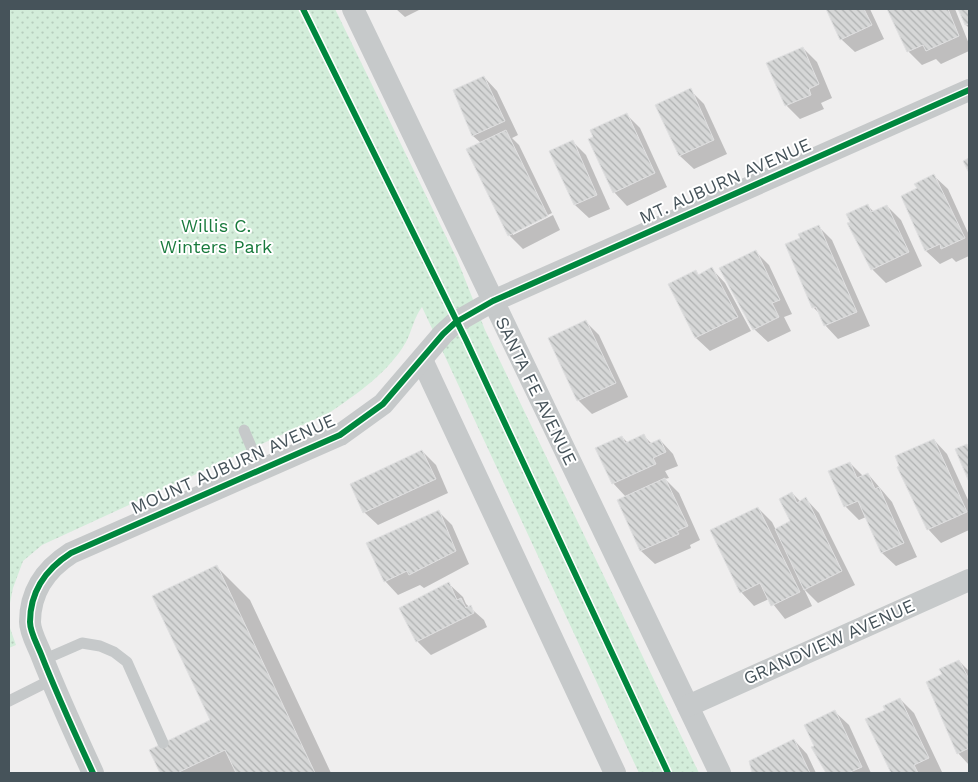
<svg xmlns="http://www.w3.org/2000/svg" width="978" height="782" font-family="'Work Sans',sans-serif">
	<defs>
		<pattern id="park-dots" width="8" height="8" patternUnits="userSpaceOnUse" patternTransform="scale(1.25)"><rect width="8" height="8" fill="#d3edda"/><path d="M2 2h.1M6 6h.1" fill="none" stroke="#b6cdbd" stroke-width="1.8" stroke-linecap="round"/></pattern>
		<pattern id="building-back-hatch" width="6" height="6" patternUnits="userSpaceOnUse" patternTransform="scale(1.25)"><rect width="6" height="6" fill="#d6d7d7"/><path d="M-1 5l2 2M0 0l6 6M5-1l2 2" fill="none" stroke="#afb1b1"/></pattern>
	</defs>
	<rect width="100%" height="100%" fill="#efeeee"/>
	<path fill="url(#park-dots)" d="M9,9H335L457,259L485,330L699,773H639L422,307C414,317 412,331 406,342C388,373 358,393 329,413L42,545L23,561L13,588L9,608L10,628L16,645L9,648Z"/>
	<g fill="#0003">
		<path d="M396,9H421L405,17Z"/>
		<path d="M827,9H870L884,39L855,52L841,39Z"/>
		<path d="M889,9H955L969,44V51L941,64L936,59L922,65L908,51Z"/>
		<path d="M960,9H969V28L966,25Z"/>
		<path d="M803,48L817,62L832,98L821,103L824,109L800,119L786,105Z"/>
		<path d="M484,77L497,91L518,135L512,138L519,145L552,213L513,232V235L553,215L560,230L523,249L509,235L481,143L473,136L454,91Z"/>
		<path d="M690,90L704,104L727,154L694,169L680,156L657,105Z"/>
		<path d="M626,114L640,128L667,187L627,206L614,192Z"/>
		<path d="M573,142L586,155L610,209L589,218L575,205L551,152Z"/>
		<path d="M934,176L948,189L969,235V256L956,262L952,258L940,264L926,251L902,197L918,189Z"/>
		<path d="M867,205L874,212L887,206L901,220L922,266L886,283L872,269Z"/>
		<path d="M819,227L832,240L870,326L838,339L825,325L820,314L813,307L801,239Z"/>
		<path d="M756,252L769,265L792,314L784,317L791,331L768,342L754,329Z"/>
		<path d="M712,269L725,283L751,331L710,351L696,338L670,285L696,271L699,275Z"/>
		<path d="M586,322L599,335L628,397L592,414L578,400Z"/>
		<path d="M644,436L652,444L660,440L673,454L678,466L665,471L669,478L665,479L679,493L700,540L690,545L691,548L655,564L641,551L618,500L626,497L613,483L622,437L628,443Z"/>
		<path d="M934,440L947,454L969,502V530L941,543L928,529Z"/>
		<path d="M422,451L436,465L448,493L378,525L364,512Z"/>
		<path d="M850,463L863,476L868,474L892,502L917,557L896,566L882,553L866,517L859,520L845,506Z"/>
		<path d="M792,493L801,502L806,499L819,513L855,585L818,603L804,589L812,606L785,619L769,599L754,606L741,592L758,508L772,522L776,530L792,522Z"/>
		<path d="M438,511L452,525L469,564L424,588L420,585L398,595L385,581Z"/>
		<path d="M217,567L250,600L331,773H161L150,750L212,721Z"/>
		<path d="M449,584L463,597L466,604L484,620L487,627L431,655L417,641Z"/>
		<path d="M959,661L969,671V765L958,753L943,675Z"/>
		<path d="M900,699L914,713L942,772L893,773L867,719L887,710Z"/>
		<path d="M835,712L849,725L871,773H827L813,748Z"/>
		<path d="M794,740L807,754L816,773H754Z"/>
	</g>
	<g fill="url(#building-back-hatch)" stroke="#e0e0e1">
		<path d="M826,9H864L872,25L840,40Z"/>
		<path d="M887,9H948L959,36L926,51L923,45L907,52Z"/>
		<path d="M958,9H969V24L965,25Z"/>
		<path d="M803,47L819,84L809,89L811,95L785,106L766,63Z"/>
		<path d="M484,76L505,121L472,136L453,90Z"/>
		<path d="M691,88L714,140L679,156L655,105Z"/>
		<path d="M627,113L655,173L613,193L588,139L593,137L590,130Z"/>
		<path d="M506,130L548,216L508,236L466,149Z"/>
		<path d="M573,140L597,195L574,205L549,151Z"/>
		<path d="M969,158V173L963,161Z"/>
		<path d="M934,174L965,238L941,249L940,244L925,251L901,196L917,188L914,184Z"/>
		<path d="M868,204L871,212L887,205L909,252L871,270L847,223L850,222L846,214Z"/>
		<path d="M819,225L857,312L824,326L816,307L812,308L785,244L800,238L798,234Z"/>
		<path d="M756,250L780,300L772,303L779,317L753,330L719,268Z"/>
		<path d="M712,267L738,317L695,338L668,284L696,270L698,275Z"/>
		<path d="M586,320L616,383L577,401L548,338Z"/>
		<path d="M644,434L649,444L660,439L666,452L653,458L656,464L612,484L595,448L622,436L625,443Z"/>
		<path d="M934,439L967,512L927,530L897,467L899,466L895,456Z"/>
		<path d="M967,444L969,449V482L955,449Z"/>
		<path d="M422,450L436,479L363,513L350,484Z"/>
		<path d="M850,462L857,478L868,473L875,489L879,487L904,543L881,553L858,501L844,507L828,471Z"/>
		<path d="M665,478L688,526L677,531L679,534L640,551L617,500Z"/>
		<path d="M792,492L797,503L806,497L842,571L804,590L775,529L790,521L779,499Z"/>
		<path d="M758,507L800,592L771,606L760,583L740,593L710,530Z"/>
		<path d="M439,510L456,551L409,575L407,571L384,582L366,543Z"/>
		<path d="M217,565L315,773H236L225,750L177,773H160L149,750L210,720L152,596Z"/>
		<path d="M449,582L457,600L461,598L466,608L471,605L474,613L416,642L399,608Z"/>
		<path d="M959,660L969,679V748L957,754L926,682L942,674L939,669Z"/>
		<path d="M900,698L929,758L914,765L918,773H891L865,719L885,710L883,706Z"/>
		<path d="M835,710L862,767L848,773H826L811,747L814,746L804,725Z"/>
		<path d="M794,739L810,773H752L749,761Z"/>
	</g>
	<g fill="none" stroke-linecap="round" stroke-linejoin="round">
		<g stroke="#c6c9ca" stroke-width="11">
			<path d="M244,430L261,470"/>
			<path d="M43,660L82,643L100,646L114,652L127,662L163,743"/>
			<path d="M9,701L51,680"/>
		</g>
		<g stroke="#c6c9ca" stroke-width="22">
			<path d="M353,9L720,773"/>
			<path d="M422,360L615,773"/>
			<path d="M688,706L969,580"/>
			<path d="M93,773C75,734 57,695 41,654C37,644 30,632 30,622C30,591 46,569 71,553L340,435L383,404L443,334L456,322L493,301L969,90"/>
		</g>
		<defs>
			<g id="cycleway">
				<path d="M303,9L466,340L668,773"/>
				<path d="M93,773C75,734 57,695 41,654C37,644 30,632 30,622C30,591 46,569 71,553L340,435L383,404L443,334L456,322L493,301L969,90"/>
			</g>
		</defs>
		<use href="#cycleway" stroke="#fff" stroke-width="9"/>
		<use href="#cycleway" stroke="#00873e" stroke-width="6"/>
	</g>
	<g text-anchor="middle" stroke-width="4" stroke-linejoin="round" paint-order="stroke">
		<g font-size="18" fill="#46535a" stroke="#fff">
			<text transform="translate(725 181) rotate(-24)" y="6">MT. AUBURN AVENUE</text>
			<text transform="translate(536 391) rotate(64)" y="6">SANTA FE AVENUE</text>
			<text transform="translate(233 464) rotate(-24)" y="6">MOUNT AUBURN AVENUE</text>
			<text transform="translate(829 642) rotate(-24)" y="6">GRANDVIEW AVENUE</text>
		</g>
		<g font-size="18" fill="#197a3d" stroke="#fff">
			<text x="216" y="232">Willis C.<tspan x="216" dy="21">Winters Park</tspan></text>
		</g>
	</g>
	<rect width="978" height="782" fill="none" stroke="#46535a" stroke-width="20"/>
</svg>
